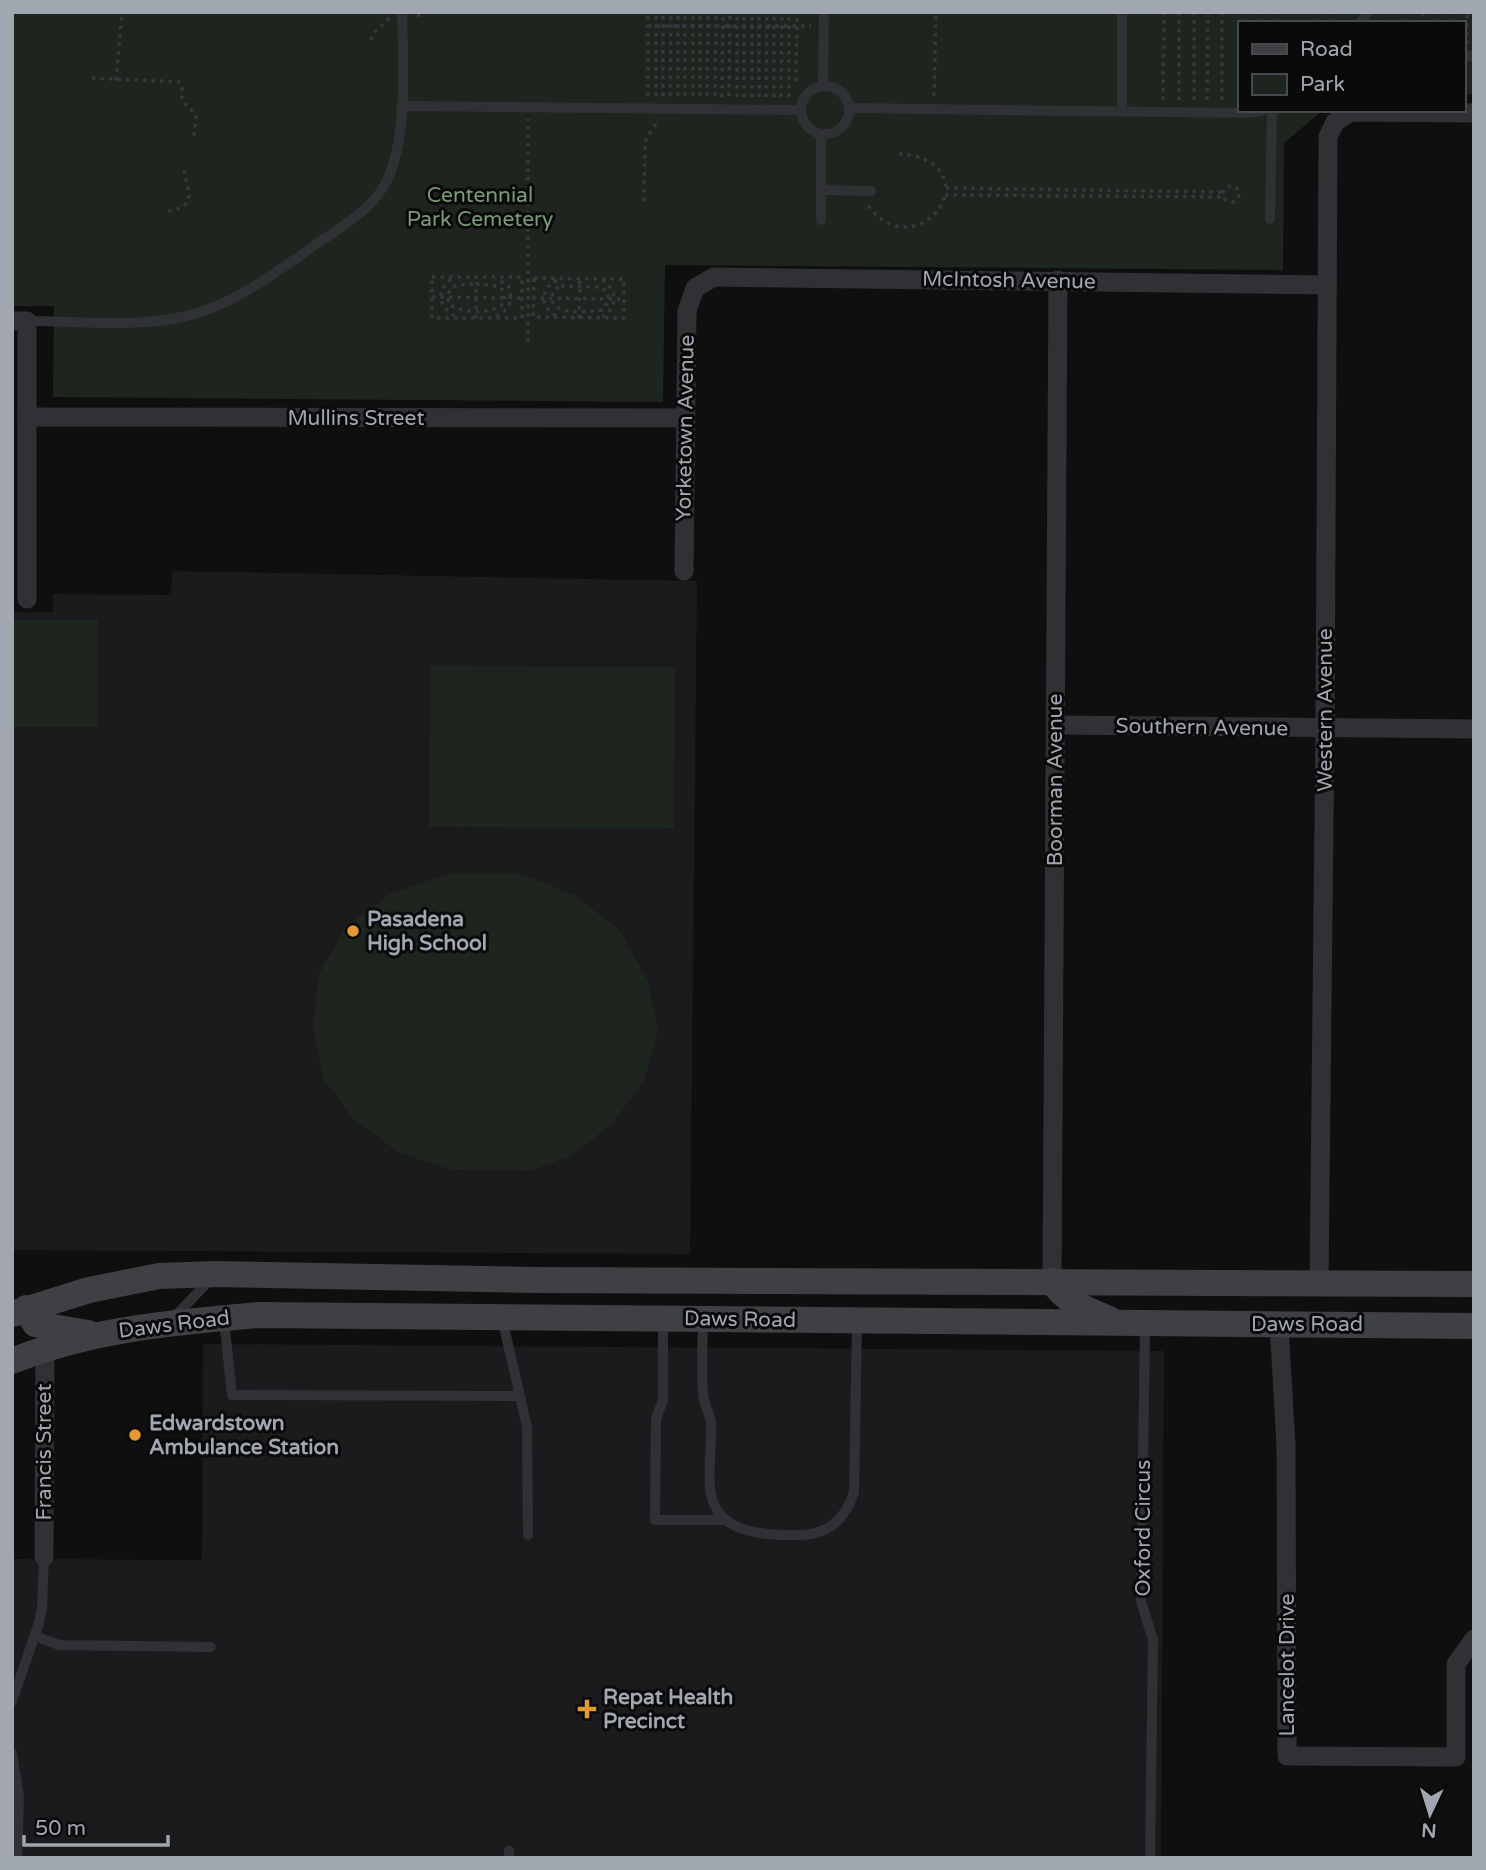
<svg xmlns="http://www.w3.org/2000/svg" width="1486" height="1870" font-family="'Varela Round',sans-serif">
	<rect width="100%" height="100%" fill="#0f0f10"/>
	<g fill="#1b1b1d">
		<path d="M172,571L697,581L690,1254L12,1250V612H53V594L171,595Z"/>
		<path d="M203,1344L1164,1351L1161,1858H12V1559L202,1560Z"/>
	</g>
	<g fill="#1e241e">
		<path d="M12,12H1474V94H1463V23H1239V110H1323L1284,143L1283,270L665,265L663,402L53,397L54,306H12Z"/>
		<rect x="12" y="620" width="86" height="107"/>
		<path d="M430,666L675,667L674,828L429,827Z"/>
		<path d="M448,874H520L575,895L620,931L648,981L658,1030L645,1078L615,1121L573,1155L529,1171L449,1169L400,1153L354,1120L323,1078L313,1028L318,976L346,926L390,894Z"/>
	</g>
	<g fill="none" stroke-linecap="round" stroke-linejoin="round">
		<g stroke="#36383c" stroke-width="3.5" stroke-dasharray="3.5 5" stroke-linecap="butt">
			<path d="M1179,12V100"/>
			<path d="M1423,12V23"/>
			<path d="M417,16L427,12"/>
			<path d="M1241,23V12"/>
			<path d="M1258,23V12"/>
			<path d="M1274,23V12"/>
			<path d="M1288,23V12"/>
			<path d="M1304,23V12"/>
			<path d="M1319,23L1320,12"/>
			<path d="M1331,23L1332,12"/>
			<path d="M1392,23V12"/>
			<path d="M1407,23V12"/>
			<path d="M1437,23V12"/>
			<path d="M1451,23V12"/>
			<path d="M648,26H811"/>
			<path d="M371,40L373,34L389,18"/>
			<path d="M1467,44V12"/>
			<path d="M92,78L179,82L182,85V101L196,115L194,136"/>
			<path d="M116,80L122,12"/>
			<path d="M796,81L797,12"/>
			<path d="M648,96V12"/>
			<path d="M656,96V12"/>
			<path d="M663,96V12"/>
			<path d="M670,96L671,12"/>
			<path d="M678,96V12"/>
			<path d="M685,96V12"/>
			<path d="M693,96V12"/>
			<path d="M700,96V12"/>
			<path d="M707,96L708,12"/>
			<path d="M715,96L716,12"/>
			<path d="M729,96L730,12"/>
			<path d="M934,96L936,12"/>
			<path d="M722,97L723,12"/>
			<path d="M737,97V12"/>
			<path d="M744,97V12"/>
			<path d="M752,97V12"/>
			<path d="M759,97V12"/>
			<path d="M766,97L767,12"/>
			<path d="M774,97V12"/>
			<path d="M781,97L782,12"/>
			<path d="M789,97V12"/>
			<path d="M1163,100L1164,12"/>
			<path d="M1194,100V12"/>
			<path d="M1207,100L1208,12"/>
			<path d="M1222,100V12"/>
			<path d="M1291,110L1295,113"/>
			<path d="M899,154C920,155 943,163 946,187"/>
			<circle cx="1231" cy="194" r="8"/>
			<path d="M946,188L1223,192"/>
			<path d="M945,195L1224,197"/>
			<path d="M644,201L645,144L647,137L658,121"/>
			<path d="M868,206C873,211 877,217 884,221C908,236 939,221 945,195"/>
			<path d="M168,211C202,206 184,187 184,167"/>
			<rect x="432" y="277" width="90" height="41"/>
			<path d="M534,278L624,279V318L533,317Z"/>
			<path d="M451,279C436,291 438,307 455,316"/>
			<path d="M557,280L547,287C541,300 545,310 557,316"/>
			<path d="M602,280C618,290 618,307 602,317"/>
			<path d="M476,284L493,285L502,289L505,298L501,306C488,314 461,313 449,304L447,297L451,288L457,285Z"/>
			<path d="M561,286L602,287L608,294V302L602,310L596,311C581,311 555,316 551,298L555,289Z"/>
			<path d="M432,297L521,298"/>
			<path d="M532,298L624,299"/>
			<path d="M496,316C509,311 513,300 509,287L496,278"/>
			<path d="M476,318V282"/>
			<path d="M579,318L580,279"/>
			<path d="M528,342V119"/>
		</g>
		<g stroke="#303135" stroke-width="10">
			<path d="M1122,12V112"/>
			<path d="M1360,23L1368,12"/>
			<path d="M1463,56H1474"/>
			<path d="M823,86L824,12"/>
			<circle cx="825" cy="110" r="24"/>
			<path d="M401,106L800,110"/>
			<path d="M849,108L1163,112L1248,113L1264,110"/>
			<path d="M821,190L871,191"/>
			<path d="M1270,219L1272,110"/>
			<path d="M821,220V134"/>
			<path d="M27,321C87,321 155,331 212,308C251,292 286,265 321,241C346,224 377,206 389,176C408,129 403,62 402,12"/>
			<path d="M173,1318L211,1279"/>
			<path d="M502,1318L527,1427L528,1535"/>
			<path d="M663,1318V1400L656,1419L655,1520H725"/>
			<path d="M703,1319C703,1343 700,1378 704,1400C706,1409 711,1416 711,1425C712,1448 707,1474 711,1495C720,1536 768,1535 801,1535C830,1534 846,1518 854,1492L857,1321"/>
			<path d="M224,1320L232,1395L519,1396"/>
			<path d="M1145,1325L1141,1601L1153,1640L1150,1858"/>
			<path d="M35,1636L59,1645L211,1647"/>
			<path d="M12,1701L39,1623L42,1607L44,1557"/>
			<path d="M12,1753L19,1797L17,1858"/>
			<path d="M509,1851V1858"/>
		</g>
		<g stroke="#303135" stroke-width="19">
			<path d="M12,321H27V599"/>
			<path d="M27,417L685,418"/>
			<path d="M684,571L687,311L695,288L714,277L1326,285"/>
			<path d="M1055,725L1474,729"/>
			<path d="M1052,1281L1058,280"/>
			<path d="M1319,1283L1325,729L1328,137L1335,122L1351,112L1474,113"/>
			<path d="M1279,1324L1286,1446L1287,1756L1456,1757V1664L1474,1639"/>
			<path d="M44,1557L45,1348"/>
		</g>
		<g stroke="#3e4044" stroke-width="26">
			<path d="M1052,1281C1065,1302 1086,1309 1109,1319"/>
			<path d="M26,1308L35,1324L88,1333"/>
			<path d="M12,1314L89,1290L159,1276L215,1274L537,1280L1474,1284"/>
			<path d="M12,1361C92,1329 175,1322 259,1315L1474,1326"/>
		</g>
	</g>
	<g fill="#e39834" stroke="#0a0a0b" stroke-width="2.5">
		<circle cx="353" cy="931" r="7"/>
		<circle cx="135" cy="1435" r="7"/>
		<path d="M583.5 1698.5h7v7h7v7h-7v7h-7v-7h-7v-7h7z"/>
	</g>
	<g text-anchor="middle" stroke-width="6" stroke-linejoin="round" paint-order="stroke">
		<g font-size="21" fill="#7a9a79" stroke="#0a0a0b">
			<text x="480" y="202">Centennial<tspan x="480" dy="24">Park Cemetery</tspan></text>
		</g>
		<g font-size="21" fill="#a1a7b0" stroke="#0a0a0b">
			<text transform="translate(1009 280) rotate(1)" y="7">McIntosh Avenue</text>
			<text x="356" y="425">Mullins Street</text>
			<text transform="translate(685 428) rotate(-89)" y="7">Yorketown Avenue</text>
			<text transform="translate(1325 710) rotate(-90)" y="7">Western Avenue</text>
			<text transform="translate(1202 727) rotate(1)" y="7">Southern Avenue</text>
			<text transform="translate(1055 780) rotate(-90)" y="7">Boorman Avenue</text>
			<text transform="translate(740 1319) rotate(1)" y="7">Daws Road</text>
			<text transform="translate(174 1324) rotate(-7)" y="7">Daws Road</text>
			<text x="1307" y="1331">Daws Road</text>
			<text transform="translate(44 1452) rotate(-90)" y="7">Francis Street</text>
			<text transform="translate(1143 1528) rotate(-90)" y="7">Oxford Circus</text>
			<text transform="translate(1287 1665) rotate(-90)" y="7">Lancelot Drive</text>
		</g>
		<g font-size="21" font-weight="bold" fill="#a1a7b0" stroke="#0a0a0b" text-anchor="start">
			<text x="367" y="926">Pasadena<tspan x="367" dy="24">High School</tspan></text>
			<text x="149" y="1430">Edwardstown<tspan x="149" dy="24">Ambulance Station</tspan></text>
			<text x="603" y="1704">Repat Health<tspan x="603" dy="24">Precinct</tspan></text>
		</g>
	</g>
	<rect width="1486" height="1870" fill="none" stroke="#a1a7b0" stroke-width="28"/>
	<rect x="1238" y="21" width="228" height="91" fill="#0a0a0b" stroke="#46494d" stroke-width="2"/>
	<rect x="1252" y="44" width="35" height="10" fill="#3e4044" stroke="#46494d" stroke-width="2"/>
	<text x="1300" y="56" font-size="21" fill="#a1a7b0">Road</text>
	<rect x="1252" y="74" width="35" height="21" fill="#1e241e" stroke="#46494d" stroke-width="2"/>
	<text x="1300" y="91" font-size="21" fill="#a1a7b0">Park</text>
	<g transform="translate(1430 1814) rotate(184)" stroke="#0a0a0b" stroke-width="5" paint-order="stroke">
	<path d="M0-5L12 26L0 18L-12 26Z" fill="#a1a7b0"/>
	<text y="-10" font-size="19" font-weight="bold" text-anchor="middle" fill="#a1a7b0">N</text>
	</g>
	<path d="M24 1835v10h144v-10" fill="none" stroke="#a1a7b0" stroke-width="3.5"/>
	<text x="35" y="1835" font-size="21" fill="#a1a7b0" stroke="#0a0a0b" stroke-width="5" paint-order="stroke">50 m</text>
</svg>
